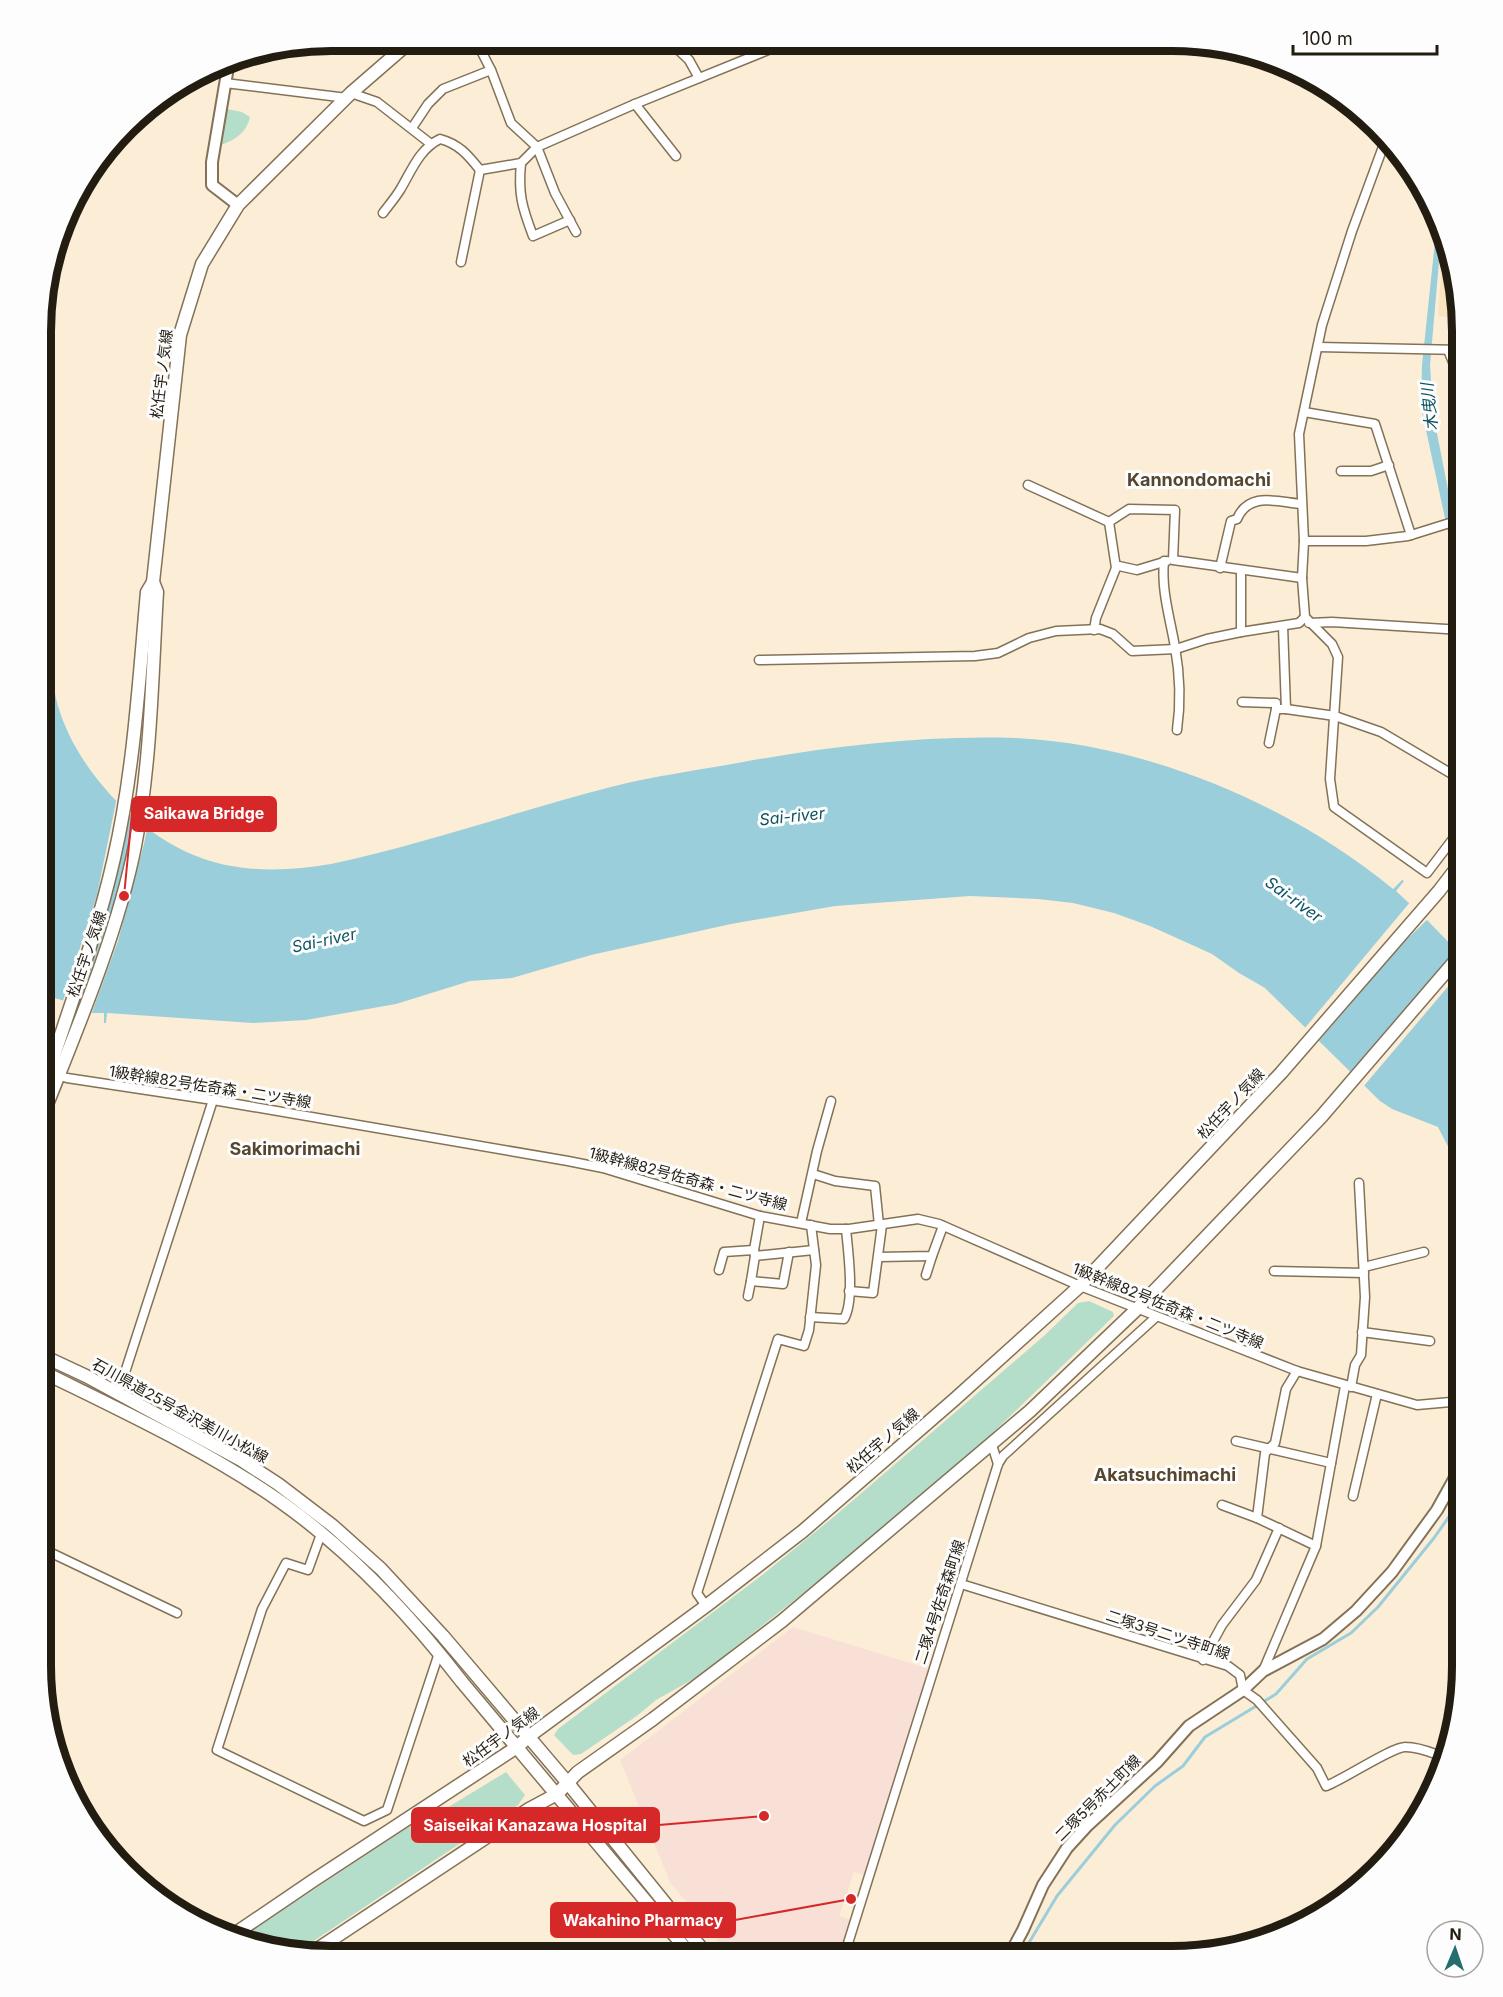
<svg xmlns="http://www.w3.org/2000/svg" width="1503" height="1997" font-family="Inter,'Noto Sans JP',sans-serif">
	<rect width="100%" height="100%" fill="#fcedd6"/>
	<path fill="#fae3be" d="M1443,249L1462,331V345L1459,344V318L1438,316Z"/>
	<path fill="#f8e0d6" d="M793,1627L930,1669L867,1876L854,1872L839,1916L853,1921L841,1956L729,1955L670,1882L620,1760Z"/>
	<g fill="#b4deca">
		<path d="M227,109L242,112L250,117C247,132 235,140 221,145Z"/>
		<path d="M1089,1301L1113,1312L1114,1316L977,1448L844,1561L697,1677L656,1700L638,1715L581,1754L573,1755L554,1735L558,1729L761,1576L836,1515L1045,1335L1078,1303Z"/>
		<path d="M506,1772L525,1795L518,1805L294,1954L239,1939L410,1826L450,1806Z"/>
	</g>
	<g fill="#9bcedb">
		<path d="M1437,222L1441,239L1430,365L1433,413L1462,561V597L1421,407L1422,365Z"/>
		<path d="M43,543C45,572 47,600 49,629C50,655 51,681 58,706C77,771 140,837 204,859C245,873 289,871 331,864C425,844 517,811 611,787C654,776 699,770 743,762C832,746 924,735 1015,738C1148,744 1291,805 1393,889L1402,880L1404,881L1396,891L1427,920L1462,956V1174L1438,1127L1392,1109L1380,1101L1265,988L1239,973L1212,954L1150,926L1114,913L1073,903L1038,899L970,896L835,906L731,924L591,955L512,978L470,981L396,1004L306,1020L253,1023L107,1013L106,1023H104V1013H93L78,1005L48,996L46,998L42,997Z"/>
	</g>
	<g fill="#fcedd6">
		<path d="M117,797L129,807L74,1007L62,1004L97,895Z"/>
		<path d="M135,813L148,824L144,844L118,941L91,1015L78,1008L113,907L130,846Z"/>
		<path d="M1411,901L1429,918L1402,944L1317,1043L1304,1029Z"/>
		<path d="M1458,947L1462,952V970L1363,1087L1350,1075Z"/>
	</g>
	<g fill="none" stroke-linecap="round" stroke-linejoin="round">
		<path stroke="#9bcedb" stroke-width="3" d="M1021,1956L1057,1896L1115,1825L1155,1786L1183,1766L1205,1737L1276,1694L1307,1659L1351,1633L1378,1607L1434,1538L1462,1498"/>
		<defs>
			<g id="street">
				<path d="M476,41L491,70L511,123L537,147L635,104L788,42"/>
				<path d="M669,41L689,60L699,78"/>
				<path d="M225,83L347,98"/>
				<path d="M351,93L377,102L431,144"/>
				<path d="M635,104L676,156"/>
				<path d="M412,128L428,104L443,89L491,70"/>
				<path d="M1387,136L1352,231L1322,325L1299,434L1304,541L1302,578L1305,617L1332,644L1338,657L1330,779L1334,807L1427,873L1462,827"/>
				<path d="M521,163C518,194 522,207 533,236L570,220"/>
				<path d="M383,213C389,205 395,198 400,190C411,172 419,149 440,139C459,144 468,155 480,170L521,163L537,147L555,193L576,232"/>
				<path d="M461,262L480,170"/>
				<path d="M1318,347L1462,350"/>
				<path d="M1448,350L1455,367V413L1462,445"/>
				<path d="M1304,412L1375,424L1411,535"/>
				<path d="M1341,471H1371L1389,465"/>
				<path d="M1028,485L1109,522"/>
				<path d="M1462,509L1457,483L1462,475"/>
				<path d="M1109,522L1129,509L1175,510L1173,560L1302,578"/>
				<path d="M1304,541H1366L1408,536L1456,521L1462,516"/>
				<path d="M1164,561C1161,590 1170,618 1175,647C1180,675 1181,702 1177,730"/>
				<path d="M1116,568L1119,566L1137,570L1167,561"/>
				<path d="M1220,568L1231,521L1237,519C1249,491 1277,502 1302,504"/>
				<path d="M1241,570V632"/>
				<path d="M1309,623L1332,622L1462,630"/>
				<path d="M1094,630L1096,618L1116,568L1109,522"/>
				<path d="M759,660L975,656L998,653L1029,638L1056,631L1100,629L1113,634L1132,651L1176,649L1207,639L1241,632L1299,623L1305,617"/>
				<path d="M1242,702L1276,703V709"/>
				<path d="M1286,709L1335,716L1381,732L1462,780"/>
				<path d="M1269,743L1276,709H1286L1283,626"/>
				<path d="M42,1070L67,1078L213,1100L568,1161L603,1168L760,1216L830,1229H849L918,1219L939,1224L1080,1286L1297,1371L1417,1405L1462,1401"/>
				<path d="M813,1174L835,1181L875,1186L879,1225"/>
				<path d="M760,1216L754,1250L755,1256L814,1250"/>
				<path d="M801,1223L817,1151L831,1101"/>
				<path d="M755,1256L751,1281L783,1284L789,1252"/>
				<path d="M879,1257L932,1256L943,1226"/>
				<path d="M1364,1267L1424,1252"/>
				<path d="M719,1270L724,1252L754,1250"/>
				<path d="M1274,1271L1364,1273"/>
				<path d="M926,1275L932,1256"/>
				<path d="M849,1291L873,1293L882,1225"/>
				<path d="M748,1296L751,1281"/>
				<path d="M810,1317L844,1319C855,1300 848,1251 846,1229"/>
				<path d="M1362,1332L1430,1341"/>
				<path d="M1351,1387L1355,1365L1361,1355L1365,1297L1359,1183"/>
				<path d="M118,1394L213,1100"/>
				<path d="M1236,1441L1331,1463"/>
				<path d="M992,1445L998,1464"/>
				<path d="M1353,1496L1377,1394"/>
				<path d="M1222,1505L1257,1518L1316,1546"/>
				<path d="M1257,1518L1265,1453L1275,1443L1286,1389L1297,1371"/>
				<path d="M321,1534L308,1570L286,1563L262,1609L217,1750L364,1821L387,1810L439,1653"/>
				<path d="M41,1548L177,1613"/>
				<path d="M961,1584L1228,1666L1240,1675L1243,1690L1257,1700L1317,1768L1326,1786C1345,1779 1393,1746 1406,1747C1421,1747 1434,1754 1447,1758"/>
				<path d="M706,1606L697,1593L778,1339L804,1346L809,1330L816,1265L811,1225"/>
				<path d="M1203,1660L1222,1625L1256,1580L1279,1528"/>
				<path d="M1263,1671L1316,1546L1345,1386"/>
				<path d="M844,1956L998,1464L1003,1456L1156,1317"/>
			</g>
			<g id="secondary">
				<path d="M229,61L212,162V185L238,205"/>
				<path d="M1009,1956L1023,1930L1043,1885L1067,1848L1088,1825L1157,1762L1189,1726L1243,1690L1263,1671L1323,1639L1356,1611L1392,1572L1437,1510L1462,1465"/>
			</g>
			<g id="primary">
				<path d="M42,1092C67,1014 96,938 114,858C134,771 139,680 147,592L153,582L180,335L202,264L238,205L351,93L411,41"/>
				<path d="M42,1117C76,1031 117,936 135,846C151,763 152,676 157,592L153,582"/>
				<path d="M41,1355L86,1376L241,1460L278,1484L333,1526L381,1569L443,1636L567,1782L707,1955"/>
				<path d="M41,1371C122,1411 207,1450 281,1502C350,1551 411,1616 462,1682L691,1955"/>
				<path d="M230,1937L314,1880L517,1747L528,1737L706,1606L803,1531L955,1399L1080,1286L1281,1073L1439,891L1462,861"/>
				<path d="M310,1954L529,1809L557,1794L578,1772L653,1719L782,1621L1030,1411L1137,1309L1321,1117L1462,953"/>
			</g>
		</defs>
		<use href="#street" stroke="#837257" stroke-width="11"/>
		<use href="#secondary" stroke="#837257" stroke-width="14"/>
		<use href="#primary" stroke="#837257" stroke-width="15"/>
		<use href="#street" stroke="#fff" stroke-width="8"/>
		<use href="#secondary" stroke="#fff" stroke-width="10"/>
		<use href="#primary" stroke="#fff" stroke-width="12"/>
	</g>
	<g text-anchor="middle" stroke-width="6" stroke-linejoin="round" paint-order="stroke">
		<g font-size="15" fill="#221c11" stroke="#fdfdfd">
			<text transform="translate(162 374) rotate(-83)" y="5">松任宇ノ気線</text>
			<text transform="translate(87 954) rotate(-71)" y="5">松任宇ノ気線</text>
			<text transform="translate(210 1087) rotate(9)" y="5">1級幹線82号佐奇森・二ツ寺線</text>
			<text transform="translate(1231 1104) rotate(-47)" y="5">松任宇ノ気線</text>
			<text transform="translate(688 1179) rotate(15)" y="5">1級幹線82号佐奇森・二ツ寺線</text>
			<text transform="translate(1168 1306) rotate(22)" y="5">1級幹線82号佐奇森・二ツ寺線</text>
			<text transform="translate(180 1411) rotate(29)" y="5">石川県道25号金沢美川小松線</text>
			<text transform="translate(883 1441) rotate(-41)" y="5">松任宇ノ気線</text>
			<text transform="translate(940 1602) rotate(-72)" y="5">二塚4号佐奇森町線</text>
			<text transform="translate(1168 1635) rotate(18)" y="5">二塚3号二ツ寺町線</text>
			<text transform="translate(501 1737) rotate(-36)" y="5">松任宇ノ気線</text>
			<text transform="translate(1098 1798) rotate(-45)" y="5">二塚5号赤土町線</text>
		</g>
		<g font-size="16" font-style="italic" fill="#0a5362" stroke="#fdfdfd">
			<text transform="translate(1429 407) rotate(-96)" y="6">木曳川</text>
			<text transform="translate(792 816) rotate(-6)" y="6">Sai-river</text>
			<text transform="translate(1294 899) rotate(36)" y="6">Sai-river</text>
			<text transform="translate(324 940) rotate(-12)" y="6">Sai-river</text>
		</g>
		<g font-size="18" font-weight="bold" fill="#56462d" stroke="#fdfdfd">
			<text x="1199" y="486">Kannondomachi</text>
			<text x="295" y="1155">Sakimorimachi</text>
			<text x="1165" y="1481">Akatsuchimachi</text>
		</g>
	</g>
	<path d="M0 0H1503V1997H0ZM331 51H1172A280 280 0 0 1 1452 331V1666A280 280 0 0 1 1172 1946H331A280 280 0 0 1 51 1666V331A280 280 0 0 1 331 51Z" fill="#fdfdfd" fill-rule="evenodd"/>
	<path fill="none" stroke="#221c11" stroke-width="8" d="M331 51H1172A280 280 0 0 1 1452 331V1666A280 280 0 0 1 1172 1946H331A280 280 0 0 1 51 1666V331A280 280 0 0 1 331 51Z"/>
	<path fill="none" stroke="#d62828" stroke-width="2" d="M124 896L132 814M764 1816L659 1825M851 1899L735 1920"/>
	<g fill="#d62828" stroke="#fdfdfd" stroke-width="2">
		<circle cx="124" cy="896" r="6"/>
		<circle cx="764" cy="1816" r="6"/>
		<circle cx="851" cy="1899" r="6"/>
	</g>
	<g fill="#d62828" stroke="#d62828" stroke-width="2">
		<rect x="132" y="797" width="144" height="34" rx="6"/>
		<rect x="412" y="1808" width="247" height="34" rx="6"/>
		<rect x="551" y="1903" width="184" height="34" rx="6"/>
	</g>
	<g font-size="16" text-anchor="middle" font-weight="bold" fill="#fff">
		<text x="204" y="819">Saikawa Bridge</text>
		<text x="535" y="1831">Saiseikai Kanazawa Hospital</text>
		<text x="643" y="1926">Wakahino Pharmacy</text>
	</g>
	<g transform="translate(1455 1949) rotate(2)"><circle r="28" fill="#fdfdfd" stroke="#a5a39f" stroke-width="1.5"/>
	<path d="M0-4.5L10 22L0 15L-10 22Z" fill="#246f6d"/>
	<text y="-9" font-size="16" font-weight="bold" text-anchor="middle" fill="#221c11">N</text>
	</g>
	<path d="M1293 45v9h144v-9" fill="none" stroke="#221c11" stroke-width="3"/>
	<text x="1302" y="45" font-size="18" fill="#221c11" stroke="#fdfdfd" stroke-width="4.5" paint-order="stroke">100 m</text>
</svg>
